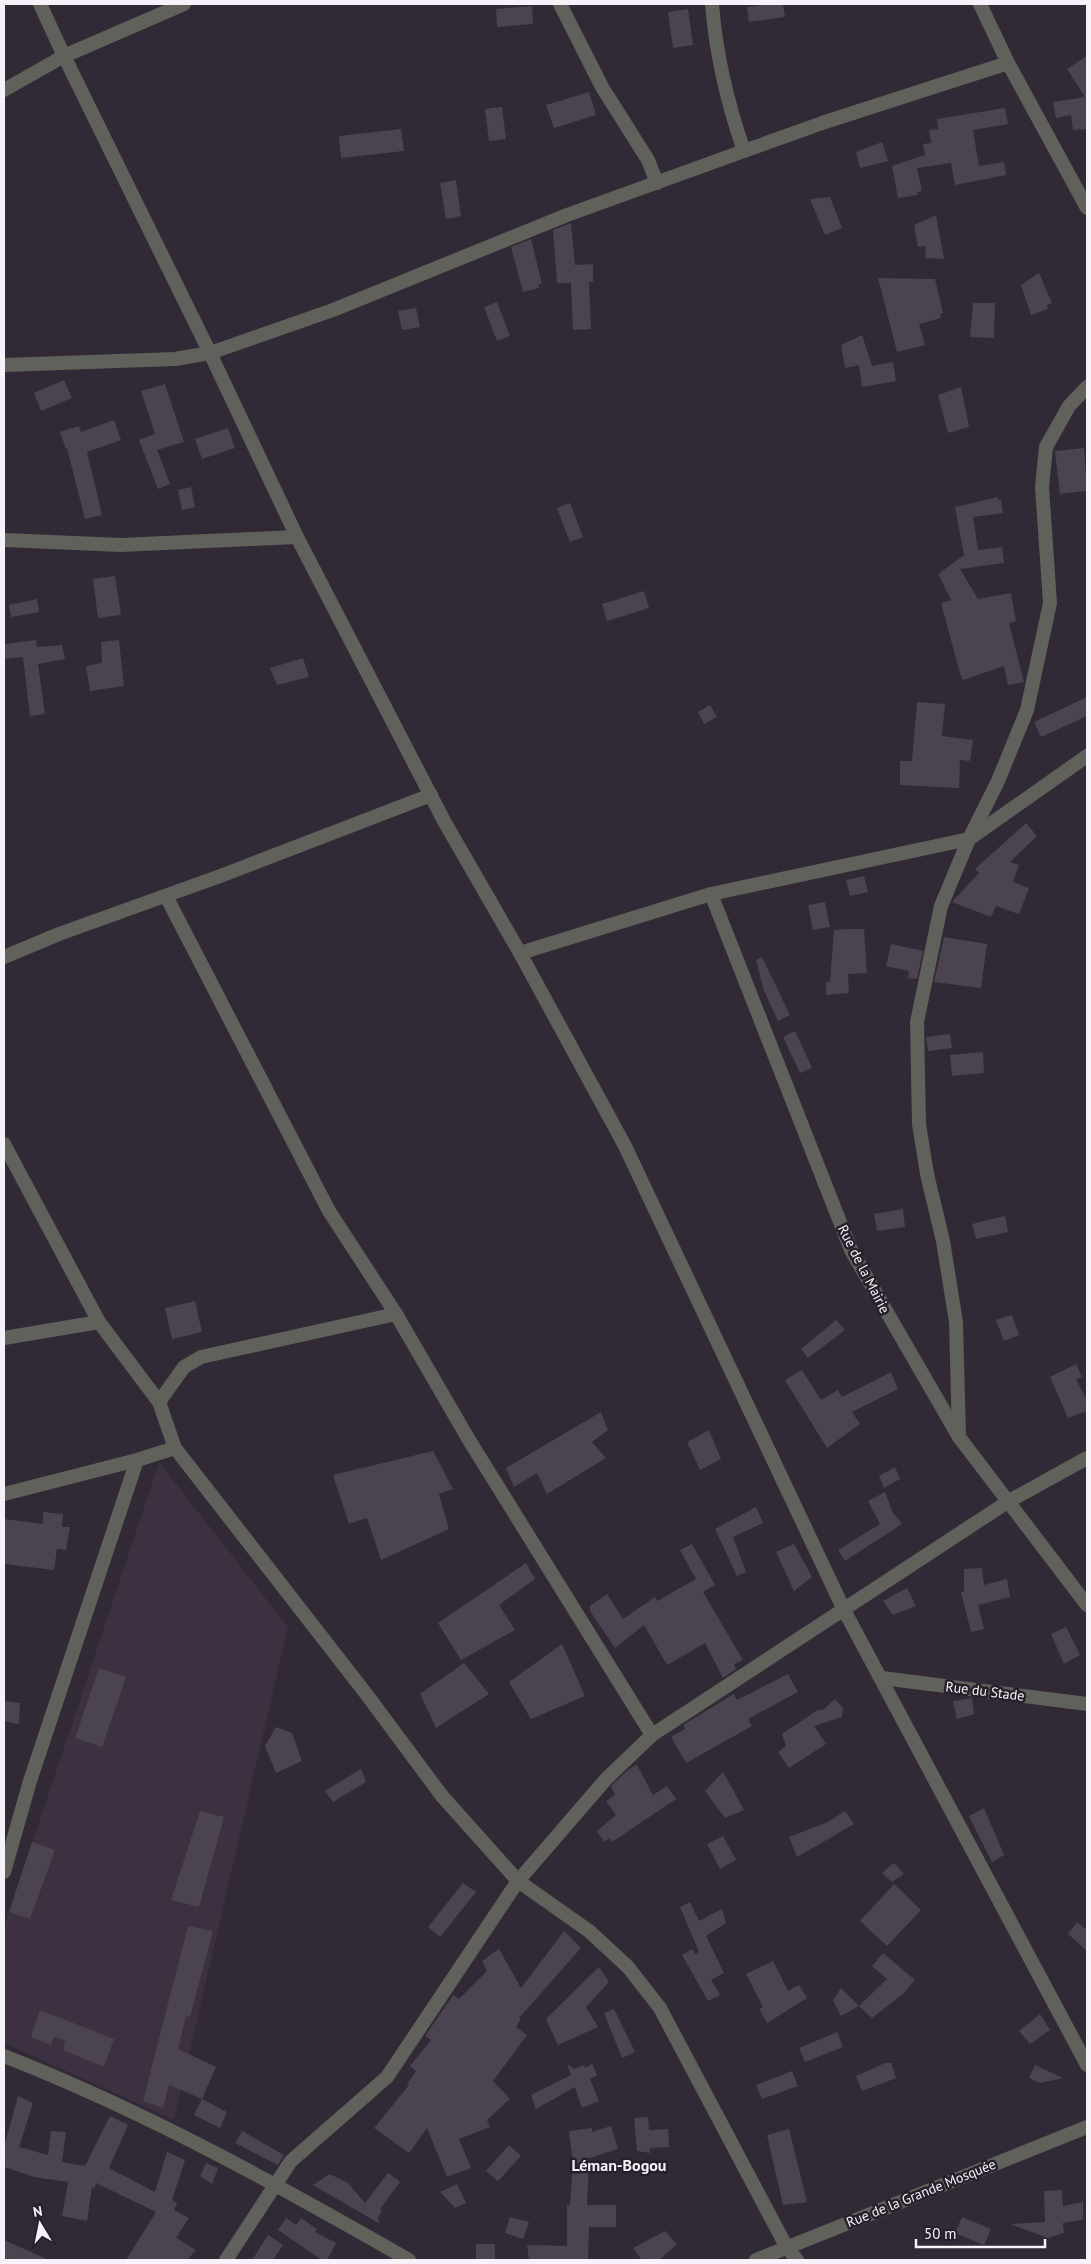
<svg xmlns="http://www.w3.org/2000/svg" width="1091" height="2264" font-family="'PT Sans',sans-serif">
	<rect width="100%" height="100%" fill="#312935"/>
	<path fill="#3c3041" d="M159,1462L288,1627L174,2120L4,2043V1928Z"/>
	<g fill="#4c4350">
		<path d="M770,4H783L785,17L749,22L747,7Z"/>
		<path d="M532,6L533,24L497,27L496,9Z"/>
		<path d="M688,9L693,45L673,48L668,12Z"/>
		<path d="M1087,56V129L1073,130L1071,115L1056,118L1053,102L1085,97L1067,69Z"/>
		<path d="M589,92L596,115L554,128L546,105Z"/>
		<path d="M502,107L506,139L489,141L485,109Z"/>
		<path d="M1005,108L1008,124L973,130L979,166L1004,162L1006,175L955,185L951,163L917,168L922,191L917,192L918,195L898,198L892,166L925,155L923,144L931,143L929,130L938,129L937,119Z"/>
		<path d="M401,129L404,151L341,158L339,136Z"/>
		<path d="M882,142L888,161L860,168L856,152Z"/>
		<path d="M456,180L461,216L446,219L440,183Z"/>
		<path d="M830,197L842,228L825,235L810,199Z"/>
		<path d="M936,215L944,259L925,258L926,246L918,247L914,225Z"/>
		<path d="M571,223L575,265L593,264V282H589L591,329L573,330L571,283H557L553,230Z"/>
		<path d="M531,239L542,284H538L539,288L523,292L511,247Z"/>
		<path d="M1039,273L1052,303L1047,305L1048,309L1031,315L1021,285Z"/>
		<path d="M878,278L935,279L943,313L940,314L941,318L919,324L925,345L897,352Z"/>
		<path d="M497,302L510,336L497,341L484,307Z"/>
		<path d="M973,303H995L994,338L970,337Z"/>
		<path d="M416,308L420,327L402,330L398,311Z"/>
		<path d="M862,335L872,366L893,362L896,381L862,387L859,365L845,368L841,345Z"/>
		<path d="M64,380L72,398L41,411L34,393Z"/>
		<path d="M165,384L184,442L157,450L170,484L158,489L139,440L155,434L141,391Z"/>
		<path d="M961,387L969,427L948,433L938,395Z"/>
		<path d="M114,420L121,440L87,452L102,515L85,519L67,448L66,449L60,432L79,426L81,432Z"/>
		<path d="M228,428L235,448L202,459L195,439Z"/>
		<path d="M1084,448L1087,491L1060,494L1055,451Z"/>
		<path d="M191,487L195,507L182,510L178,490Z"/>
		<path d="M998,497V500L1001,499L1003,513L973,517L978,550L1002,547L1004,563L960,569L978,599L1011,593L1016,621L1009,623L1024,682L1008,685L1004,666L963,680L961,677L941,603L951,600L938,574L964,555L955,507Z"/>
		<path d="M570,503L583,537L570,542L557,508Z"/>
		<path d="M115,576L121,615L98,618L93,579Z"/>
		<path d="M644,591L649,608L607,621L602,604Z"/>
		<path d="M37,599L39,612L11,617L9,605Z"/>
		<path d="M36,640L37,647L62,645L65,659L38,664L45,714L30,716L23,657L4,659V644Z"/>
		<path d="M119,640L124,686L90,691L86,666L102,663L101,642Z"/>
		<path d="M303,658L309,677L277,685L270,668Z"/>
		<path d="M1087,697V716L1041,737L1034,722Z"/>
		<path d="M917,702L945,704L942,736L973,740L970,761L960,760L959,788L900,785V761H912Z"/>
		<path d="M710,705L717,717L704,724L698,712Z"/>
		<path d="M1026,823L1037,836L1010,862L1019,865L1013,882L1029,888L1019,914L996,906L991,917L952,902L979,873L975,869Z"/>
		<path d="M864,876L868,892L850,896L846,880Z"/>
		<path d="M825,902L830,927L813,930L808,905Z"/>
		<path d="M850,929H864L867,973L848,974L849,993L826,995V982H830L834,930Z"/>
		<path d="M944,937L987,944L981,988L934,982Z"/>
		<path d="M891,944L923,951L917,979L908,978L909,971L886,966Z"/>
		<path d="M762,957L790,1015L778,1021L764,991L756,960Z"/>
		<path d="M795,1031L812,1068L800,1073L783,1037Z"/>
		<path d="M950,1034L952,1048L928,1051L926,1037Z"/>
		<path d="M983,1052L984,1073L952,1076L950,1055Z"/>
		<path d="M903,1209L905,1227L877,1231L874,1214Z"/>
		<path d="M1005,1216L1008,1232L976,1239L972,1224Z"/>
		<path d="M195,1301L202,1332L172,1339L165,1308Z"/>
		<path d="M1012,1315L1019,1335L1004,1341L996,1320Z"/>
		<path d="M836,1320L845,1330L808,1358L801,1349Z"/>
		<path d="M1076,1364L1082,1377L1076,1379L1087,1401V1411L1068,1418L1050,1377Z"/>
		<path d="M802,1370L821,1400L838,1390L842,1397L891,1372L898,1389L852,1412L860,1424L827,1448L785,1380Z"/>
		<path d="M601,1412L608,1430L592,1442L606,1458L547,1494L537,1473L514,1487L506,1468Z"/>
		<path d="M709,1430L721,1459L700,1470L687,1442Z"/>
		<path d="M433,1451L453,1489L439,1494L449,1529L381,1560L367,1518L349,1524L333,1475Z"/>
		<path d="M895,1467L900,1479L884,1488L879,1476Z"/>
		<path d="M885,1492L893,1513L902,1524L845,1561L838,1550L880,1524L868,1501Z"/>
		<path d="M756,1507L763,1523L733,1537L746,1572L737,1576L715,1529Z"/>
		<path d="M43,1512L63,1514L62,1527H70L66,1550L57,1549L54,1570L4,1564V1519L43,1524Z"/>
		<path d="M692,1544L715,1585L703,1592L743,1660L734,1664L736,1669L723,1678L705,1643L667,1665L644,1625L615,1648L590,1611V1606L607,1594L623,1619L655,1597L657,1601L696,1579L680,1550Z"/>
		<path d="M794,1544L812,1577L794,1591L776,1552Z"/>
		<path d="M526,1563L535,1579L499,1605L515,1630L461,1660L438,1623Z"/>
		<path d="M982,1568L984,1585L1007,1579L1010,1597L978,1605L984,1629L971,1632L961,1592L964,1591V1569Z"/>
		<path d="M907,1588L916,1606L893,1615L883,1601Z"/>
		<path d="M1066,1627L1080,1655L1064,1664L1051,1634Z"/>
		<path d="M562,1644L585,1696L531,1719L509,1682Z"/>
		<path d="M464,1663L489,1694L436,1728L420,1694Z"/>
		<path d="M99,1668L126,1677L102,1747L75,1738Z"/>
		<path d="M788,1674L798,1692L748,1719L752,1726L686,1763L671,1737L685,1729L683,1725L734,1694L737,1700Z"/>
		<path d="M972,1698L974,1714L957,1719L953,1701Z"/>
		<path d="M835,1699L843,1708L842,1717L814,1726L826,1744L789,1768L778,1752L786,1746L782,1734L818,1710H823Z"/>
		<path d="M4,1701L20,1703L19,1724L4,1721Z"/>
		<path d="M276,1727L292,1733L302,1761L276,1773L265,1746Z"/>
		<path d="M637,1765L653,1795L667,1786L676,1799L612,1842L610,1838L604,1842L597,1831L616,1815L606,1801L615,1795L611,1786L629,1769Z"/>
		<path d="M361,1769L366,1782L333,1802L325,1791Z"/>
		<path d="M723,1772L744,1810L725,1818L705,1791Z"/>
		<path d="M984,1808L1004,1855L992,1862L969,1816Z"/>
		<path d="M200,1811L224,1817L199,1907L171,1900Z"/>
		<path d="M845,1811L854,1824L797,1857L789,1837L828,1822Z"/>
		<path d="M723,1836L736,1860L720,1869L707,1844Z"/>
		<path d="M32,1842L55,1850L30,1919L9,1912Z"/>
		<path d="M894,1863L904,1874L892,1882L882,1873Z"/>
		<path d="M463,1883L476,1892L440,1937L428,1927Z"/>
		<path d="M894,1884L921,1910L887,1946L860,1921Z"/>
		<path d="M690,1902L699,1921L722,1909L726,1923L706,1936L724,1973L711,1980L720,1995L708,2001L682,1955L692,1949L695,1954L699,1952L680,1907Z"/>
		<path d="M1077,1922L1087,1930V1951L1068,1934Z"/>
		<path d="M188,1926L213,1931L190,2017L186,2016L178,2049L216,2067L202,2099L169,2085L163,2108L143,2101Z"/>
		<path d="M564,1931L581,1948L519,2018L521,2019L516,2027L527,2035L493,2081L510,2099L487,2120L490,2127L459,2139L471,2168L447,2177L427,2128L409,2153L374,2128L409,2085L407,2084L416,2071L410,2066L431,2040L425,2036L453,1995L459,1999L487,1971L482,1961L499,1949L521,1988Z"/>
		<path d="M883,1953L915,1980L904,1993L872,2018L859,2006L887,1979L872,1966Z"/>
		<path d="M773,1961L788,1991L799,1985L807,1998L767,2023L759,2009L763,2007L746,1974Z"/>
		<path d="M599,1967L609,1982L586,2007L598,2027L558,2045L546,2019Z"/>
		<path d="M841,1988L859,2006L841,2016L833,2000Z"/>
		<path d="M614,2009L635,2052L622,2058L604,2013Z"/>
		<path d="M40,2010L114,2039L104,2067L63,2050L65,2040L54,2037L51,2045L31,2037Z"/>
		<path d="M1040,2014L1050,2030L1030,2044L1019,2031Z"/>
		<path d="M837,2032L843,2047L805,2062L799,2048Z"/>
		<path d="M885,2063H891L896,2078L862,2091L856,2076Z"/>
		<path d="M567,2064L574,2069L584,2065L585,2068L592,2064L597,2075L590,2079L599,2101L582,2108L575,2087L536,2109L531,2095L571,2075Z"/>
		<path d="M1035,2065L1063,2078L1040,2083L1029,2078Z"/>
		<path d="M792,2071L798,2086L762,2099L756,2085Z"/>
		<path d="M18,2096L33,2103L19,2147L48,2155L51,2131L66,2132L62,2162L85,2166L110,2116L128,2125L109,2168L155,2192L167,2152L185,2160L172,2200L177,2203L174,2210L189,2218L176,2238L196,2250L187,2260H126L156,2212L96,2183L95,2188L92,2187L87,2221L62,2216L68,2182L34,2177L4,2167V2147Z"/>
		<path d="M202,2099L227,2112L220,2128L194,2115Z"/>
		<path d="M648,2117L649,2130L668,2129L669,2147L650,2148V2153L637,2151L634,2118Z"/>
		<path d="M611,2126L618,2149L586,2159L589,2164L587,2205H616V2227H589L588,2260H529L527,2245L567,2246V2205H570L573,2163L569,2131L592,2128V2132Z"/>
		<path d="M789,2129L807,2202L783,2205L767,2135Z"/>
		<path d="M242,2131L284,2155L278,2165L235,2143Z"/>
		<path d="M509,2145L521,2156L498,2181L486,2171Z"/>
		<path d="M206,2163L218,2168L212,2184L200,2176Z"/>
		<path d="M388,2173L400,2182L380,2209L382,2210L378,2218L380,2224L313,2185L330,2174L348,2183L365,2203Z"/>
		<path d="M457,2184L466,2203L455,2208L440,2192Z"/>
		<path d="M1062,2190L1063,2206L1083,2202V2220L1063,2223L1064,2233L1048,2238L1010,2224L1045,2222L1044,2191Z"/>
		<path d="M510,2217L529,2222L523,2239L505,2233Z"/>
		<path d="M962,2217L991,2229L984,2245L955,2233Z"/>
		<path d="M286,2218L296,2225L301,2218L317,2229L315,2232L336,2243L327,2260H322L278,2230Z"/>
		<path d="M665,2231L677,2244L659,2260H642L633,2248Z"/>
		<path d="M268,2235L283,2245L273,2260H252Z"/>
		<path d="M4,2240L49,2260H4Z"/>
		<rect x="476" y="2244" width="19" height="16"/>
	</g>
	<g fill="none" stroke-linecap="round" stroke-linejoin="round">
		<g stroke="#60615a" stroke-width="14">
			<path d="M40,4L64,56L210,353L297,537L444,821L520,953L625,1146L844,1610L1087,2065"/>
			<path d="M560,4L602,87L648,160L657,183"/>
			<path d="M712,4C716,55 727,102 744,151"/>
			<path d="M980,4L1008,63L1087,208"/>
			<path d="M4,90L64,56L184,4"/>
			<path d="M4,365L175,359L210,353L333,310L567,215L744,151L825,122L1008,63"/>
			<path d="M4,540L121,545L297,537"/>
			<path d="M711,894L851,1250L959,1437L1087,1605"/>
			<path d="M166,896L329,1211L396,1314L469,1440L652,1735"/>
			<path d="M520,953L711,894L969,839L998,781L1027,710L1050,603L1042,487L1046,447L1069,406L1087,387"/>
			<path d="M4,957L59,934L223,875L431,795"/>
			<path d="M4,1144L99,1322L159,1402L175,1448L367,1695L442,1796L518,1881L589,1931L628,1967L660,2008L786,2246L797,2260"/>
			<path d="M4,1338L99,1322"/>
			<path d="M159,1402L184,1367L201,1357L396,1314"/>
			<path d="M959,1437L956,1322L943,1241L927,1174L919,1124L917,1022L941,906L969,839L1087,756"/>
			<path d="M4,1494L137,1460"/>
			<path d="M882,1678L1087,1704"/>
			<path d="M4,1872L30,1781L137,1460L175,1448"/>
			<path d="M4,2056C145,2111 278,2185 409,2260"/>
			<path d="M226,2260L291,2161L387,2077L518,1881L607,1778L652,1735L1009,1501L1087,1458"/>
			<path d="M756,2260L1087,2127"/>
		</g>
	</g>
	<g text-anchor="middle" stroke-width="5" stroke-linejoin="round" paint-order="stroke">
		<g font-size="14" fill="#f7f2fa" stroke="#27202b">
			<text transform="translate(864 1269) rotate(63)" y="5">Rue de la Mairie</text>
			<text transform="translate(985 1691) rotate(7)" y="5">Rue du Stade</text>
			<text transform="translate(921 2193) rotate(-22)" y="5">Rue de la Grande Mosquée</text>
		</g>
		<g font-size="16" font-weight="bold" fill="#f7f2fa" stroke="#27202b">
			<text x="619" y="2171">Léman-Bogou</text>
		</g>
	</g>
	<rect width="1091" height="2264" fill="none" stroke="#f7f2fa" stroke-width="10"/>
	<g transform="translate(40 2224) rotate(350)" stroke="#27202b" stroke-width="4" paint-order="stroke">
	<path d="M0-4L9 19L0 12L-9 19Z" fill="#f7f2fa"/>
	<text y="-8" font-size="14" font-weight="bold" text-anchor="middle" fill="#f7f2fa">N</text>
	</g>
	<path d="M916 2239v8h129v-8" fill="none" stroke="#f7f2fa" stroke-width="2.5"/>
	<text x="924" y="2239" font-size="15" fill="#f7f2fa" stroke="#27202b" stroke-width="4" paint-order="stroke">50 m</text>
</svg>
